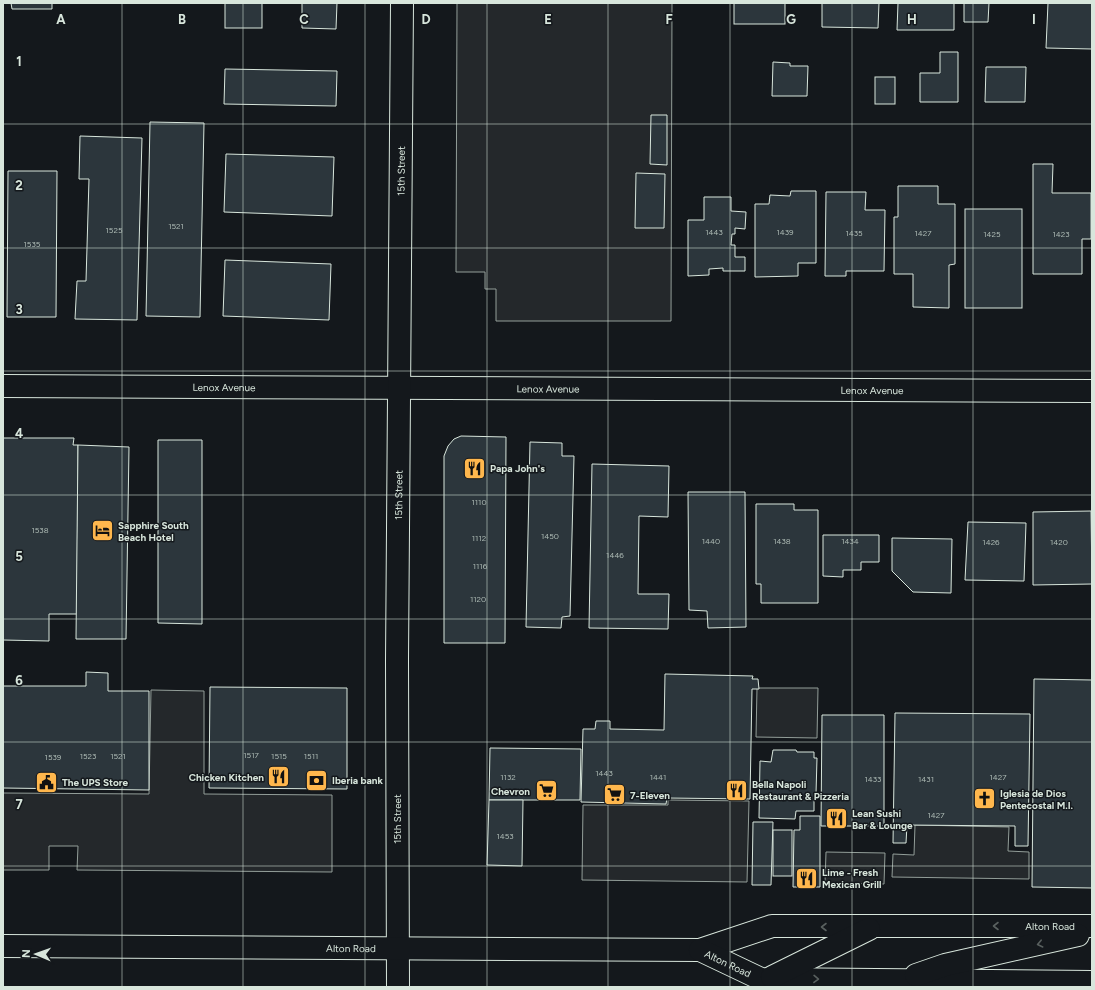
<svg xmlns="http://www.w3.org/2000/svg" width="1095" height="990" font-family="Figtree,sans-serif">
	<rect width="100%" height="100%" fill="#14181c"/>
	<g fill="#24282b" stroke="#939e99">
		<path d="M457,3H672L671,321H496V289H485V272H456Z"/>
		<path d="M757,688H818L817,738L756,737Z"/>
		<path d="M151,690L204,691V794L332,795V872L77,870L78,846H49V870H3V793L149,794Z"/>
		<path d="M668,800L749,801L747,882L582,880L583,805H668Z"/>
		<path d="M915,825L1009,827L1008,851L1029,852V879L892,877L893,854L914,855Z"/>
		<path d="M826,852L885,853L884,884L825,883Z"/>
	</g>
	<g fill="#2c363c" stroke="#d8e6dc">
		<path d="M11,3H52V9H12Z"/>
		<rect x="225" y="3" width="37" height="25"/>
		<path d="M302,3H337L336,29L302,28Z"/>
		<rect x="734" y="3" width="51" height="21"/>
		<path d="M822,3H879L878,28L822,27Z"/>
		<path d="M898,3H954V30H897Z"/>
		<path d="M964,3H994H989L988,22H964Z"/>
		<path d="M1048,3H1092V49L1046,48Z"/>
		<path d="M940,52H958V102H920V73H940Z"/>
		<path d="M773,62L790,63V66H808L807,96H772Z"/>
		<path d="M986,67H1026L1025,102H985Z"/>
		<path d="M225,69L337,71L336,106L224,104Z"/>
		<rect x="875" y="77" width="20" height="27"/>
		<path d="M651,115H667V165L650,164Z"/>
		<path d="M150,122L204,123L200,317L146,316Z"/>
		<path d="M80,136L142,138L137,320L75,319L77,281H86L89,179H79Z"/>
		<path d="M226,154L334,157L332,216L224,212Z"/>
		<path d="M1033,164H1053L1052,193H1091V239H1082V274H1033Z"/>
		<path d="M8,171H57L56,317H7Z"/>
		<path d="M636,173L665,174L664,228H635Z"/>
		<path d="M898,186H938V204H955V264L949,265V308L913,307V274H894V217H898Z"/>
		<path d="M791,191H816V263H798V276L755,277V204H769L770,195L790,196Z"/>
		<path d="M826,192H866L865,210H885L884,271H846V276H825Z"/>
		<path d="M704,197H731V211L746,212L745,229L735,228V234H732L731,245H735V257H745V271H723V268L709,269V275L688,276V220H704Z"/>
		<rect x="965" y="209" width="57" height="99"/>
		<path d="M225,260L331,264L329,320L223,316Z"/>
		<path d="M461,436L506,437L505,643H444V456L448,446L454,439Z"/>
		<path d="M3,438H74L73,445H78L77,614H49V641L3,640Z"/>
		<path d="M158,440H202V624L158,623Z"/>
		<path d="M530,442L562,443V456H574L570,616L562,617L561,628L526,627Z"/>
		<path d="M78,445L129,447L126,639H76Z"/>
		<path d="M592,464L669,466L668,517L639,516L638,594H669L668,629L589,628Z"/>
		<path d="M688,492H745L746,627L708,628L707,611L689,610Z"/>
		<path d="M756,504H794V510H818V603H761V584H756Z"/>
		<path d="M1091,511L1092,584L1033,585V512Z"/>
		<path d="M968,522L1026,523L1024,581L965,580Z"/>
		<path d="M823,535H879V562H861V570H843V577L823,576Z"/>
		<path d="M892,538L952,539L951,593L913,592L892,571Z"/>
		<path d="M86,672L108,673V691H149V790L3,788V686H86Z"/>
		<path d="M665,674L753,676L752,679H758L759,689H752L750,799L667,798L666,804L581,802L583,729H595L596,721H610V729L664,730Z"/>
		<path d="M1034,679L1092,680V888L1032,887Z"/>
		<path d="M210,687L347,688V789L209,788Z"/>
		<path d="M895,713L1030,714L1028,846H1015V826L907,825L906,843H893Z"/>
		<path d="M822,715H884V826H821Z"/>
		<path d="M490,748L581,749L580,800H489Z"/>
		<path d="M773,750H796L797,752H814V758H817L816,794H814V811H796L795,819L759,818L760,761L771,762Z"/>
		<path d="M489,800H523L522,866L487,865Z"/>
		<path d="M800,816H820V887H793L794,830H800Z"/>
		<path d="M753,822H773L771,885H752Z"/>
		<rect x="773" y="830" width="19" height="46"/>
	</g>
	<g fill="none" stroke-linecap="round" stroke-linejoin="round">
		<defs>
			<g id="street">
				<path id="s1" d="M3,386L1092,391"/>
				<path id="s2" d="M398,987L397,660L402,3"/>
			</g>
			<g id="highway">
				<path id="s3" d="M3,946L700,950L772,926H1092"/>
				<path id="s4" d="M700,950L761,979L1092,982"/>
				<path d="M916,975L945,965L1078,935"/>
				<path d="M772,977L869,929"/>
			</g>
		</defs>
		<use href="#street" stroke="#d8e6dc" stroke-width="24"/>
		<use href="#highway" stroke="#d8e6dc" stroke-width="24"/>
		<use href="#street" stroke="#14181c" stroke-width="22"/>
		<use href="#highway" stroke="#14181c" stroke-width="22"/>
	</g>
	<defs><path id="oneway-chevron" d="M-2-3.5L2.5 0L-2 3.5" fill="none" stroke-width="1.6" stroke-linecap="round" stroke-linejoin="round"/></defs>
	<g stroke="#59605f">
		<use href="#oneway-chevron" transform="translate(996 926) rotate(180)"/>
		<use href="#oneway-chevron" transform="translate(824 927) rotate(-180)"/>
		<use href="#oneway-chevron" transform="translate(1040 944) rotate(167)"/>
		<use href="#oneway-chevron" transform="translate(816 979) rotate(1)"/>
	</g>
	<path fill="none" stroke="#d8e6dc" stroke-width="1" stroke-opacity="0.55" d="M122,3V987M243,3V987M365,3V987M487,3V987M608,3V987M730,3V987M852,3V987M973,3V987M3,124H1092M3,248H1092M3,371H1092M3,495H1092M3,619H1092M3,742H1092M3,866H1092"/>
	<defs>
		<symbol id="restaurant-square" viewBox="-11 -11 22 22"><rect x="-9" y="-9" width="18" height="18" rx="4" fill="#ffb74d" stroke="#14181c"/><path d="M-5-6h1v4h1v-4h1v4h1v-4h1v5L-1.5 .5V6h-2V.5L-5-1ZM5-6V6H3V1.5H1.5Q1.5-4 5-6Z" fill="#111"/></symbol>
		<symbol id="hotel-square" viewBox="-11 -11 22 22"><rect x="-9" y="-9" width="18" height="18" rx="4" fill="#ffb74d" stroke="#14181c"/><path d="M-6-4.5h1.5V1H6V5H4.5V3h-9V5H-6ZM-4 0a1.8 1.8 0 1 1 3.6 0ZM.5 0V-2.5h3Q6-2.5 6 0Z" fill="#111"/></symbol>
		<symbol id="bank-square" viewBox="-11 -11 22 22"><rect x="-9" y="-9" width="18" height="18" rx="4" fill="#ffb74d" stroke="#14181c"/><path d="M-6-4H6V4H-6ZM0-2.3a2.3 2.3 0 1 0 0 4.6a2.3 2.3 0 1 0 0-4.6Z" fill="#111"/></symbol>
		<symbol id="civic-square" viewBox="-11 -11 22 22"><rect x="-9" y="-9" width="18" height="18" rx="4" fill="#ffb74d" stroke="#14181c"/><path d="M-.6-6.5H3V-4.5H.6V-3L4-1V1h2V6H-6V1h2V-1L-.6-3ZM-1.2 2.5V6h2.4V2.5Z" fill="#111"/></symbol>
		<symbol id="supermarket-square" viewBox="-11 -11 22 22"><rect x="-9" y="-9" width="18" height="18" rx="4" fill="#ffb74d" stroke="#14181c"/><path d="M-6-5.5h2.5l.6 2H6L4.5 2H-2.5L-4.4-4H-6ZM-1.5 3.2a1.3 1.3 0 1 0 .1 0ZM3 3.2a1.3 1.3 0 1 0 .1 0Z" fill="#111"/></symbol>
		<symbol id="church-square" viewBox="-11 -11 22 22"><rect x="-9" y="-9" width="18" height="18" rx="4" fill="#ffb74d" stroke="#14181c"/><path d="M-1.2-6h2.4v3.5h3.3v2.4h-3.3V6h-2.4V-.1h-3.3v-2.4h3.3Z" fill="#111"/></symbol>
	</defs>
	<g fill-rule="evenodd">
		<use href="#restaurant-square" x="462" y="456" width="25" height="25"/>
		<use href="#hotel-square" x="90" y="518" width="25" height="25"/>
		<use href="#restaurant-square" x="266" y="764" width="25" height="25"/>
		<use href="#bank-square" x="304" y="768" width="25" height="25"/>
		<use href="#civic-square" x="34" y="770" width="25" height="25"/>
		<use href="#restaurant-square" x="724" y="778" width="25" height="25"/>
		<use href="#supermarket-square" x="534" y="778" width="25" height="25"/>
		<use href="#supermarket-square" x="602" y="782" width="25" height="25"/>
		<use href="#church-square" x="972" y="786" width="25" height="25"/>
		<use href="#restaurant-square" x="824" y="806" width="25" height="25"/>
		<use href="#restaurant-square" x="794" y="866" width="25" height="25"/>
	</g>
	<g text-anchor="middle" stroke-width="3" stroke-linejoin="round" paint-order="stroke">
		<g font-size="8" fill="#adbab4">
			<text x="176" y="229">1521</text>
			<text x="114" y="233">1525</text>
			<text x="714" y="235">1443</text>
			<text x="785" y="235">1439</text>
			<text x="854" y="236">1435</text>
			<text x="923" y="236">1427</text>
			<text x="992" y="237">1425</text>
			<text x="1061" y="237">1423</text>
			<text x="32" y="247">1535</text>
			<text x="479" y="505">1110</text>
			<text x="40" y="533">1538</text>
			<text x="550" y="539">1450</text>
			<text x="479" y="541">1112</text>
			<text x="711" y="544">1440</text>
			<text x="782" y="544">1438</text>
			<text x="850" y="544">1434</text>
			<text x="991" y="545">1426</text>
			<text x="1059" y="545">1420</text>
			<text x="615" y="558">1446</text>
			<text x="480" y="569">1116</text>
			<text x="478" y="602">1120</text>
			<text x="251" y="758">1517</text>
			<text x="88" y="759">1523</text>
			<text x="118" y="759">1521</text>
			<text x="279" y="759">1515</text>
			<text x="311" y="759">1511</text>
			<text x="53" y="760">1539</text>
			<text x="604" y="776">1443</text>
			<text x="508" y="780">1132</text>
			<text x="658" y="780">1441</text>
			<text x="998" y="780">1427</text>
			<text x="873" y="782">1433</text>
			<text x="926" y="782">1431</text>
			<text x="936" y="818">1427</text>
			<text x="505" y="839">1453</text>
		</g>
		<g font-size="10" fill="#d8e6dc" stroke="#14181c">
			<text dy="4" stroke="none"><textPath href="#s2" startOffset="816">15th Street</textPath></text>
			<text dy="4" stroke="none"><textPath href="#s1" startOffset="221">Lenox Avenue</textPath></text>
			<text dy="4" stroke="none"><textPath href="#s1" startOffset="545">Lenox Avenue</textPath></text>
			<text dy="4" stroke="none"><textPath href="#s1" startOffset="869">Lenox Avenue</textPath></text>
			<text dy="4" stroke="none"><textPath href="#s2" startOffset="492">15th Street</textPath></text>
			<text transform="translate(397 819) rotate(-90)" y="4">15th Street</text>
			<text dy="4" stroke="none"><textPath href="#s3" startOffset="1051">Alton Road</textPath></text>
			<text dy="4" stroke="none"><textPath href="#s3" startOffset="348">Alton Road</textPath></text>
			<text dy="4" stroke="none"><textPath href="#s4" startOffset="31">Alton Road</textPath></text>
		</g>
		<g font-size="10" font-weight="bold" fill="#d8e6dc" stroke="#14181c" text-anchor="start">
			<text x="490" y="472">Papa John's</text>
			<text x="118" y="529">Sapphire South<tspan x="118" dy="12">Beach Hotel</tspan></text>
			<text x="264" y="781" text-anchor="end">Chicken Kitchen</text>
			<text x="332" y="784">Iberia bank</text>
			<text x="62" y="786">The UPS Store</text>
			<text x="752" y="788">Bella Napoli<tspan x="752" dy="12">Restaurant &amp; Pizzeria</tspan></text>
			<text x="530" y="795" text-anchor="end">Chevron</text>
			<text x="1000" y="797">Iglesia de Dios<tspan x="1000" dy="12">Pentecostal M.I.</tspan></text>
			<text x="630" y="799">7-Eleven</text>
			<text x="852" y="817">Lean Sushi<tspan x="852" dy="12">Bar &amp; Lounge</tspan></text>
			<text x="822" y="876">Lime - Fresh<tspan x="822" dy="12">Mexican Grill</tspan></text>
		</g>
	</g>
	<g font-size="13" text-anchor="middle" font-weight="bold" fill="#d8e6dc" stroke="#14181c" stroke-width="3" stroke-linejoin="round" paint-order="stroke">
		<text x="61" y="24">A</text>
		<text x="182" y="24">B</text>
		<text x="304" y="24">C</text>
		<text x="426" y="24">D</text>
		<text x="548" y="24">E</text>
		<text x="669" y="24">F</text>
		<text x="791" y="24">G</text>
		<text x="912" y="24">H</text>
		<text x="1034" y="24">I</text>
		<text x="19" y="66">1</text>
		<text x="19" y="190">2</text>
		<text x="19" y="314">3</text>
		<text x="19" y="438">4</text>
		<text x="19" y="561">5</text>
		<text x="19" y="685">6</text>
		<text x="19" y="809">7</text>
	</g>
	<rect width="1095" height="990" fill="none" stroke="#d8e6dc" stroke-width="8"/>
	<g transform="translate(36 954) rotate(272)" stroke="#14181c" stroke-width="3" paint-order="stroke">
	<path d="M0-3L7 15L0 10L-7 15Z" fill="#d8e6dc"/>
	<text y="-6" font-size="11" font-weight="bold" text-anchor="middle" fill="#d8e6dc">N</text>
	</g>
</svg>
